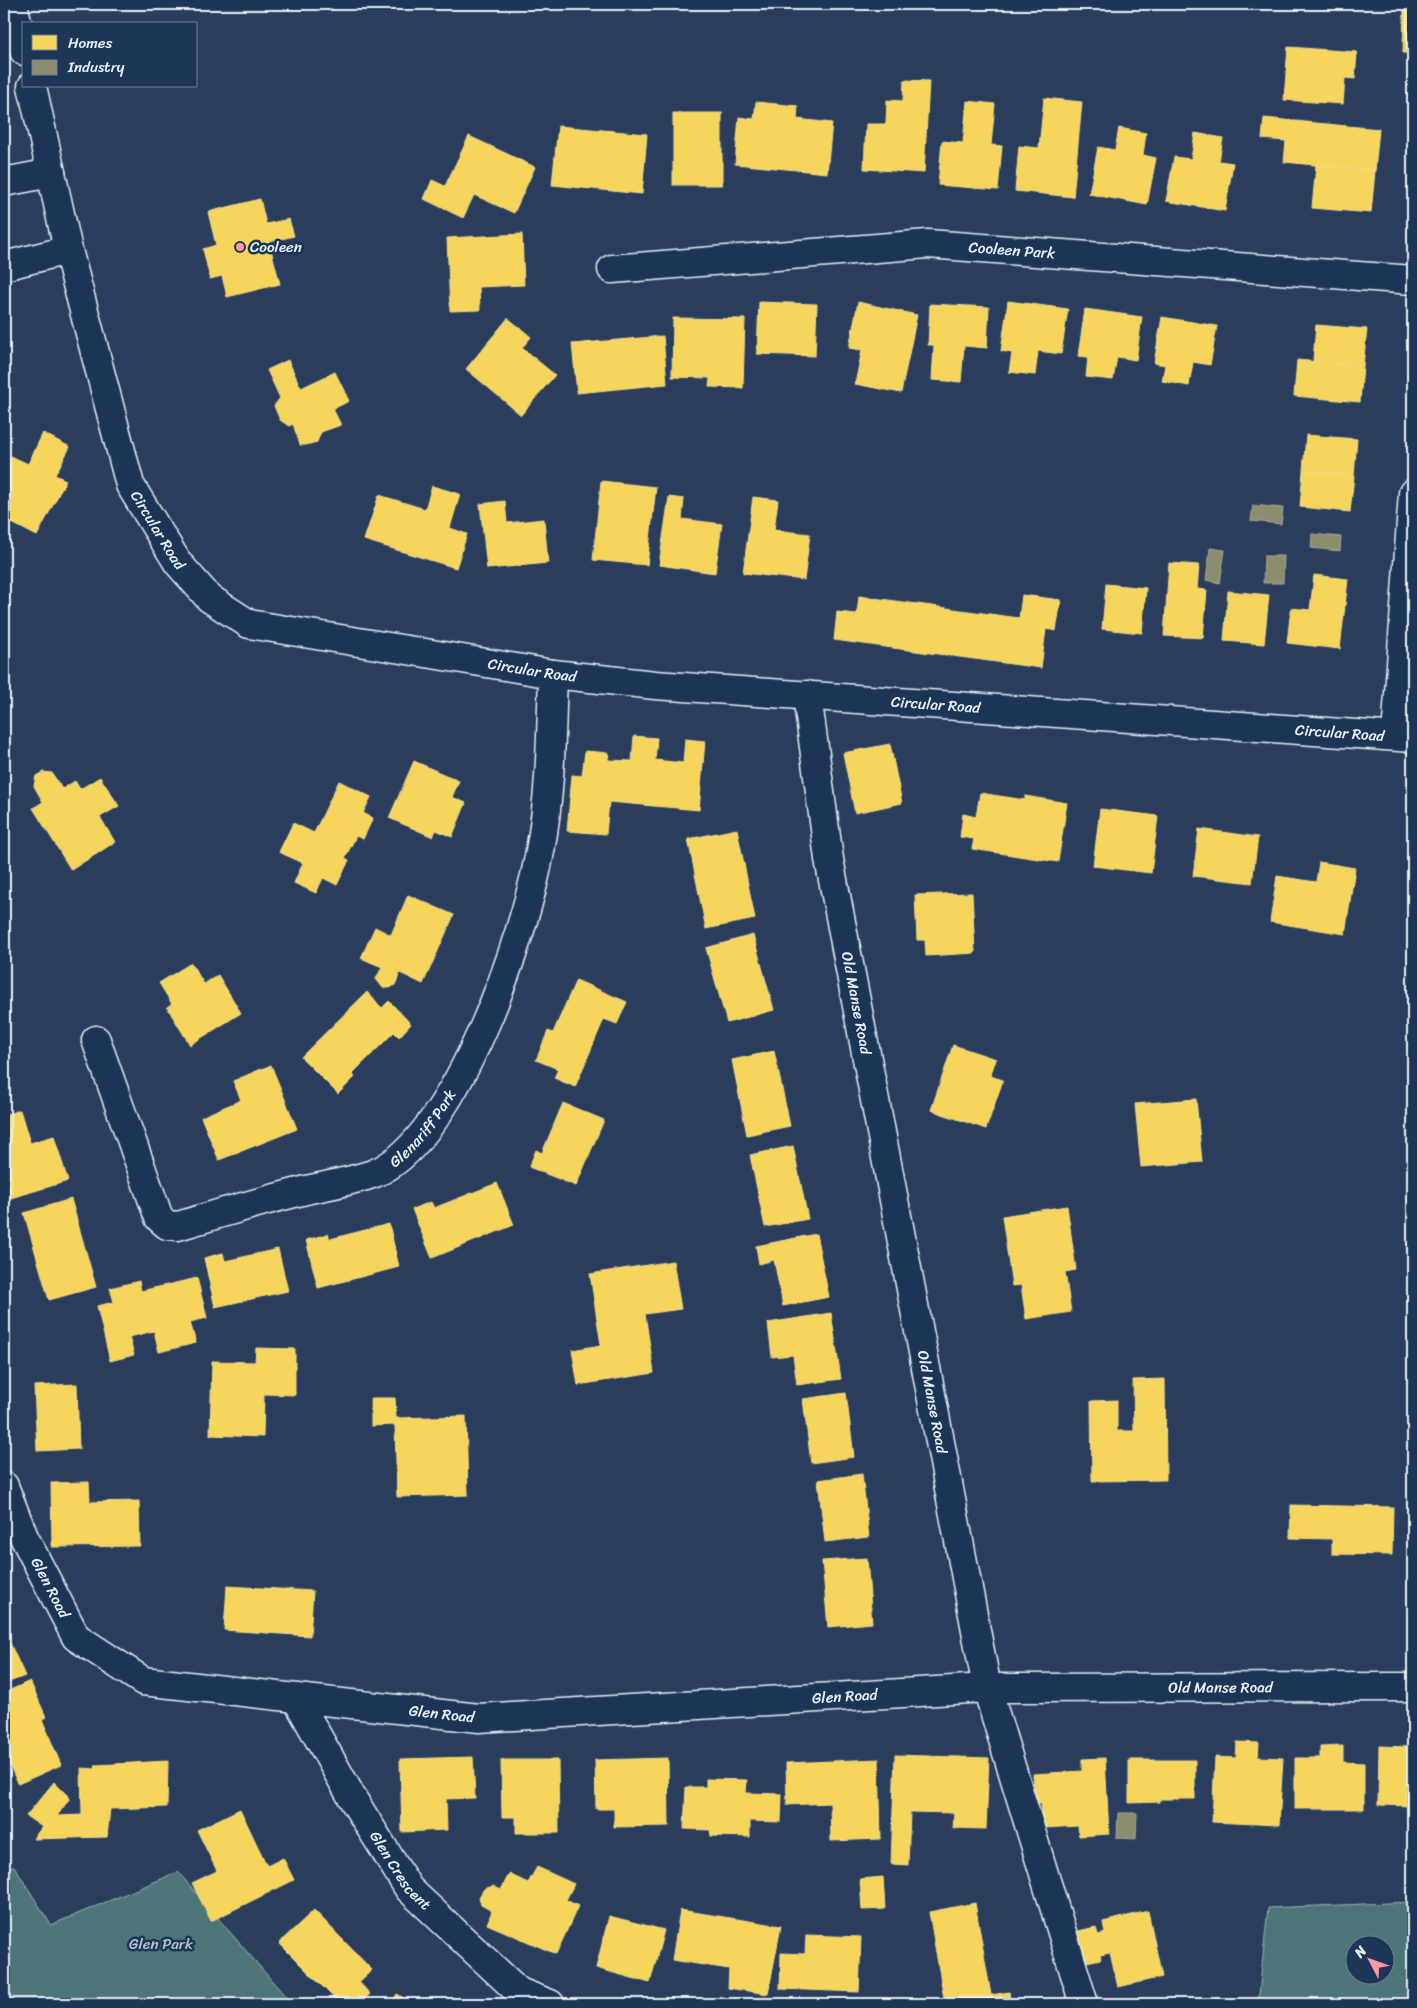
<svg xmlns="http://www.w3.org/2000/svg" width="1417" height="2008" font-family="Sriracha,sans-serif">
	<rect width="100%" height="100%" fill="#2b3d5c"/>
	<filter id="ink" filterUnits="userSpaceOnUse"><feTurbulence type="fractalNoise" baseFrequency=".02" numOctaves="2"/><feDisplacementMap in="SourceGraphic" scale="10" xChannelSelector="R" yChannelSelector="G"/><feConvolveMatrix kernelMatrix="1 2 1 2 8 2 1 2 1" color-interpolation-filters="sRGB"/></filter>
	<g filter="url(#ink)">
		<g fill="#4e7477" stroke="#9bb2b8" fill-rule="evenodd">
			<path d="M14,1866L51,1925L178,1872L292,2004H4V1868Z"/>
			<path d="M1413,1902V2004H1258L1268,1908ZM1354,1946H1384V1976H1354Z"/>
		</g>
		<g fill="#f6d55c" stroke="#f2dd8b">
			<path d="M1404,4H1413V53H1403Z"/>
			<path d="M1288,47L1357,52L1355,79L1345,78L1343,104L1284,100Z"/>
			<path d="M904,80L929,81L924,173L864,169L866,124H886L887,100L903,101Z"/>
			<path d="M1044,98L1082,102L1073,197L1015,191L1019,146L1039,148Z"/>
			<path d="M967,101L995,104L991,145L1002,146L998,190L938,185L942,141L963,143Z"/>
			<path d="M756,102L798,106L797,119L832,123L827,173L735,164L739,117L754,119Z"/>
			<rect x="673" y="113" width="49" height="72"/>
			<path d="M1264,118L1379,129L1375,171L1284,162L1286,141L1262,139Z"/>
			<path d="M558,126L647,134L642,194L552,185Z"/>
			<path d="M1119,128L1146,133L1143,155L1156,158L1147,205L1089,194L1098,147L1115,150Z"/>
			<path d="M1195,133L1223,138L1219,161L1233,163L1225,211L1166,201L1174,157L1191,159Z"/>
			<path d="M469,136L535,167L514,213L474,195L463,218L424,199L432,180L445,186Z"/>
			<path d="M1316,165L1375,171L1371,213L1312,208Z"/>
			<path d="M260,199L266,224L289,219L294,236L269,242L280,284L227,297L222,276L210,279L203,249L216,245L208,212Z"/>
			<path d="M522,234L524,285L479,287L480,310L450,311L447,238Z"/>
			<path d="M1008,301L1068,309L1061,354L1038,351L1035,375L1009,372L1012,353L1001,351Z"/>
			<path d="M759,302L817,304L815,356L757,354Z"/>
			<path d="M858,302L917,315L901,393L855,384L862,350L849,348Z"/>
			<path d="M930,304L989,307L987,348L964,346L961,382L932,380L934,345H928Z"/>
			<path d="M1085,309L1142,317L1136,360L1117,357L1113,380L1086,377L1088,357L1078,356Z"/>
			<path d="M1162,317L1217,326L1210,365L1193,362L1189,386L1162,381L1165,365L1154,363Z"/>
			<path d="M508,318L531,337L522,348L555,375L521,415L466,369Z"/>
			<path d="M673,318L745,319L743,388L709,387L710,378L672,377Z"/>
			<path d="M1316,325L1367,329L1363,366L1313,361Z"/>
			<path d="M663,336L667,384L577,393L572,344Z"/>
			<path d="M288,360L301,388L335,372L349,401L333,409L341,425L321,432L317,442L306,445H300L293,424L289,426L280,420L274,406L280,398L267,370Z"/>
			<path d="M1297,360L1363,366L1360,402L1294,396Z"/>
			<path d="M43,433L70,447L55,475L66,480L37,536L4,519V469L11,456L28,464Z"/>
			<path d="M1306,435L1357,439L1354,476L1303,471Z"/>
			<path d="M1303,471L1354,476L1350,512L1300,507Z"/>
			<path d="M601,481L656,487L647,565L593,560Z"/>
			<path d="M432,486L460,494L450,528L467,534L456,568L364,540L379,495L425,509Z"/>
			<path d="M669,497L684,499L682,519L722,524L715,573L659,565Z"/>
			<path d="M753,497L778,500L774,530L810,534L804,580L743,573Z"/>
			<path d="M505,501L507,523L544,519L548,563L487,569L480,504Z"/>
			<path d="M1169,563L1199,565L1197,589L1207,590L1203,638L1164,636Z"/>
			<path d="M1314,575L1348,579L1340,649L1287,643L1291,608L1310,610Z"/>
			<path d="M1106,584L1146,588L1142,633L1102,629Z"/>
			<path d="M1228,591L1269,595L1264,644L1224,641Z"/>
			<path d="M1022,595L1061,600L1056,631L1046,629L1041,668L834,640L837,612L857,614L859,596L1019,618Z"/>
			<path d="M634,736L657,738L655,760L683,763L685,739L705,741L699,810L609,802L606,834L567,831L572,775L582,776L585,751L609,753L608,760L632,761Z"/>
			<path d="M890,744L902,803L855,813L843,753Z"/>
			<path d="M414,761L459,781L452,797L466,803L452,837L436,830L433,837L389,818Z"/>
			<path d="M43,772L52,773L62,789L75,781L80,789L100,777L119,806L100,817L115,842L71,870L33,808L43,802L34,786L36,776Z"/>
			<path d="M339,781L371,797L363,813L373,818L363,839L356,836L345,858L349,860L337,885L323,878L316,893L294,883L303,863L279,852L293,823L314,833Z"/>
			<path d="M980,793L1025,800V796L1067,803L1058,862L972,849L974,839L960,837L963,814L976,817Z"/>
			<path d="M1100,809L1158,816L1151,873L1093,866Z"/>
			<path d="M737,829L755,919L706,929L688,839Z"/>
			<path d="M1199,829L1258,837L1252,883L1193,876Z"/>
			<path d="M1319,862L1355,868L1345,934L1270,922L1277,876L1316,882Z"/>
			<path d="M972,893L975,953L926,956L925,940H917L915,895Z"/>
			<path d="M408,895L454,915L423,984L400,973L395,985L390,988H383L376,979L382,967L361,958L375,927L391,935Z"/>
			<path d="M753,935L774,1010L727,1023L706,948Z"/>
			<path d="M191,963L204,984L218,975L241,1013L190,1045L167,1007L172,1004L159,983Z"/>
			<path d="M576,980L627,1002L617,1024L604,1019L575,1087L554,1078L558,1069L536,1060L548,1031L553,1033Z"/>
			<path d="M367,992L382,1008L389,1001L411,1024L399,1037L394,1032L352,1074L355,1077L338,1094L301,1057Z"/>
			<path d="M953,1045L996,1059L990,1076L1003,1080L986,1129L931,1110Z"/>
			<path d="M774,1051L790,1126L747,1135L732,1060Z"/>
			<path d="M271,1065L297,1129L219,1160L201,1117L241,1100L233,1081Z"/>
			<path d="M1196,1099L1202,1162L1141,1167L1135,1104Z"/>
			<path d="M563,1103L604,1120L576,1186L529,1167L536,1150L542,1153Z"/>
			<path d="M20,1110L30,1143L54,1136L68,1181L4,1200V1115Z"/>
			<path d="M793,1146L808,1219L765,1227L750,1155Z"/>
			<path d="M497,1183L514,1225L432,1258L412,1209L431,1202L434,1208Z"/>
			<path d="M71,1199L96,1287L49,1300L24,1213Z"/>
			<path d="M1067,1206L1076,1270L1065,1272L1071,1312L1026,1319L1021,1285L1012,1286L1002,1216Z"/>
			<path d="M389,1224L399,1267L318,1288L306,1240L328,1234L330,1239Z"/>
			<path d="M816,1234L829,1297L783,1306L774,1260L759,1264L756,1246Z"/>
			<path d="M278,1249L288,1291L215,1307L204,1258L223,1253L225,1261Z"/>
			<path d="M673,1261L681,1309L645,1314L654,1373L578,1385L572,1350L601,1345L590,1274Z"/>
			<path d="M197,1278L207,1318L190,1322L196,1343L159,1352L154,1331L129,1337L134,1355L110,1361L97,1306L114,1302L110,1288L139,1281L141,1291Z"/>
			<path d="M831,1313L841,1379L797,1385L793,1355L772,1357L768,1323Z"/>
			<path d="M256,1348L295,1349V1395L264,1394L263,1437L210,1435L212,1361L255,1362Z"/>
			<path d="M1165,1379L1166,1480L1092,1481L1091,1401L1117,1400V1431H1134L1133,1380Z"/>
			<path d="M77,1384L79,1449L37,1451L34,1386Z"/>
			<path d="M846,1393L854,1457L811,1463L803,1399Z"/>
			<path d="M371,1398H395L396,1418L466,1416L468,1495L397,1497L395,1425L371,1426Z"/>
			<path d="M862,1474L869,1537L825,1542L818,1480Z"/>
			<path d="M89,1482L90,1502L139,1501L140,1546L52,1547L51,1483Z"/>
			<path d="M1291,1505L1393,1507L1392,1555L1332,1554V1539L1290,1538Z"/>
			<path d="M867,1558L872,1623L828,1627L822,1561Z"/>
			<path d="M227,1586L313,1591L310,1636L224,1630Z"/>
			<path d="M4,1630L25,1676L4,1684Z"/>
			<path d="M30,1681L46,1717L42,1719L61,1765L18,1784L4,1752V1693Z"/>
			<path d="M1237,1742L1259,1743L1258,1757L1283,1758L1279,1825L1212,1822L1215,1757L1236,1758Z"/>
			<path d="M1343,1746V1762L1364,1763V1809H1295V1758H1320V1747Z"/>
			<path d="M1379,1746L1410,1747V1759H1413V1822H1410L1411,1806L1378,1805Z"/>
			<path d="M895,1755L989,1758L986,1829L953,1828L954,1813L910,1812L908,1865L891,1864Z"/>
			<path d="M473,1757L475,1798L446,1799L447,1830L402,1832L400,1759Z"/>
			<path d="M668,1758L669,1826L614,1827V1809H596L595,1760Z"/>
			<path d="M1105,1758L1109,1834L1079,1836L1078,1826L1043,1828L1041,1803H1035L1033,1774L1082,1771V1759Z"/>
			<path d="M879,1759L881,1839L831,1841L830,1803L787,1805L786,1763Z"/>
			<path d="M501,1760H558L559,1833H516V1817H502Z"/>
			<path d="M1129,1760H1195V1799H1160V1802L1129,1803Z"/>
			<path d="M168,1761L167,1807L110,1809L107,1837L33,1839L42,1827L26,1816L54,1782L70,1798L57,1816L82,1815L81,1768L95,1769L96,1765Z"/>
			<path d="M706,1779L747,1780L746,1793L782,1794L781,1822L750,1821V1837L711,1836L710,1830L684,1829L686,1787H706Z"/>
			<path d="M240,1809L267,1866L283,1858L294,1880L211,1921L192,1883L217,1871L197,1830Z"/>
			<path d="M537,1867L574,1884L566,1900L578,1906L556,1954L487,1924L492,1911L481,1905L479,1897L484,1889L493,1886L501,1890L509,1874L528,1883Z"/>
			<path d="M883,1877L885,1909L862,1910L860,1879Z"/>
			<path d="M975,1903L991,1995L1009,1992L1011,2004H945L929,1912Z"/>
			<path d="M314,1910L372,1970L359,1982L370,1994L359,2004H340L279,1943Z"/>
			<path d="M680,1910L781,1926L768,1994L728,1988L729,1969L672,1960Z"/>
			<path d="M1148,1911L1162,1977L1118,1987L1110,1953L1100,1955L1101,1959L1076,1964L1069,1933L1096,1927L1098,1935L1105,1933L1103,1922Z"/>
			<path d="M609,1916L664,1930L650,1983L596,1968Z"/>
			<path d="M806,1935L861,1937L859,1992L780,1989L781,1953L805,1954Z"/>
			<path d="M397,1994L414,2004H391Z"/>
		</g>
		<g fill="#8c8c6e" stroke="#a8aa97">
			<path d="M1253,505L1283,508L1281,524L1251,521Z"/>
			<path d="M1312,534L1341,537L1340,551L1311,548Z"/>
			<path d="M1210,548L1225,550L1220,583L1206,580Z"/>
			<path d="M1264,556H1284L1283,583H1263Z"/>
			<path d="M1118,1813H1137L1136,1839L1117,1838Z"/>
		</g>
		<g fill="none" stroke-linecap="round" stroke-linejoin="round">
			<defs>
				<g id="street">
					<path d="M13,4L24,51"/>
					<path id="s1" d="M32,86L68,250L130,485L178,563L209,598L249,624L553,674L655,685L1413,738"/>
					<path d="M4,182L51,173"/>
					<path d="M4,266L68,250"/>
					<path id="s2" d="M612,269L928,244L1413,280"/>
					<path id="s3" d="M807,695L829,859L987,1688L1084,2004"/>
					<path d="M1396,736L1413,493"/>
					<path id="s4" d="M96,1040L159,1218L167,1225L178,1226C220,1213 263,1201 306,1190C328,1185 354,1181 375,1173C456,1140 526,932 540,851C551,792 551,733 553,674"/>
					<path id="s5" d="M4,1486L24,1537L76,1637L143,1681L479,1718L987,1688L1413,1687"/>
					<path id="s6" d="M296,1698L354,1801L409,1889L519,1992L550,2004"/>
				</g>
			</defs>
			<use href="#street" stroke="#e8f1f8" stroke-width="31"/>
			<use href="#street" stroke="#1d3557" stroke-width="28"/>
		</g>
	</g>
	<circle fill="#ff9aa2" stroke="#1d3557" stroke-width="2" cx="240" cy="247" r="5"/>
	<g text-anchor="middle" stroke-width="5" stroke-linejoin="round" paint-order="stroke">
		<g font-size="15" fill="#e8f1f8" stroke="#1d3557" text-anchor="start">
			<text x="250" y="252">Cooleen</text>
		</g>
		<g font-size="15" fill="#e8f1f8" stroke="#1d3557">
			<text dy="5" stroke="none"><textPath href="#s2" startOffset="401">Cooleen Park</textPath></text>
			<text dy="5" stroke="none"><textPath href="#s1" startOffset="464">Circular Road</textPath></text>
			<text dy="5" stroke="none"><textPath href="#s1" startOffset="884">Circular Road</textPath></text>
			<text dy="5" stroke="none"><textPath href="#s1" startOffset="1289">Circular Road</textPath></text>
			<text dy="5" stroke="none"><textPath href="#s1" startOffset="1694">Circular Road</textPath></text>
			<text dy="5" stroke="none"><textPath href="#s3" startOffset="312">Old Manse Road</textPath></text>
			<text dy="5" stroke="none"><textPath href="#s4" startOffset="481">Glenariff Park</textPath></text>
			<text dy="5" stroke="none"><textPath href="#s3" startOffset="718">Old Manse Road</textPath></text>
			<text dy="5" stroke="none"><textPath href="#s5" startOffset="112">Glen Road</textPath></text>
			<text dy="5" stroke="none"><textPath href="#s5" startOffset="1328">Old Manse Road</textPath></text>
			<text dy="5" stroke="none"><textPath href="#s5" startOffset="952">Glen Road</textPath></text>
			<text dy="5" stroke="none"><textPath href="#s5" startOffset="548">Glen Road</textPath></text>
			<text dy="5" stroke="none"><textPath href="#s6" startOffset="202">Glen Crescent</textPath></text>
		</g>
		<g font-size="15" fill="#b2c5cb" stroke="#1d3557">
			<text x="161" y="1949">Glen Park</text>
		</g>
	</g>
	<rect width="1417" height="2008" fill="none" stroke="#1d3557" stroke-width="20"/>
	<rect x="10" y="10" width="1397" height="1988" fill="none" stroke="#e8f1f8" stroke-width="2" filter="url(#ink)"/>
	<rect x="22" y="22" width="175" height="65" fill="#1d3557" stroke="#6e8097"/>
	<rect x="32" y="35" width="25" height="15" fill="#f6d55c" stroke="#6e8097"/>
	<text x="68" y="48" font-size="15" fill="#e8f1f8">Homes</text>
	<rect x="32" y="60" width="25" height="15" fill="#8c8c6e" stroke="#6e8097"/>
	<text x="68" y="72" font-size="15" fill="#e8f1f8">Industry</text>
	<g transform="translate(1370 1960) rotate(311)"><circle r="24" fill="#1d3557" stroke="#6e8097"/>
	<path d="M0-4L9 19L0 12L-9 19Z" fill="#ff9aa2"/>
	<text y="-8" font-size="14" font-weight="bold" text-anchor="middle" fill="#e8f1f8">N</text>
	</g>
</svg>
